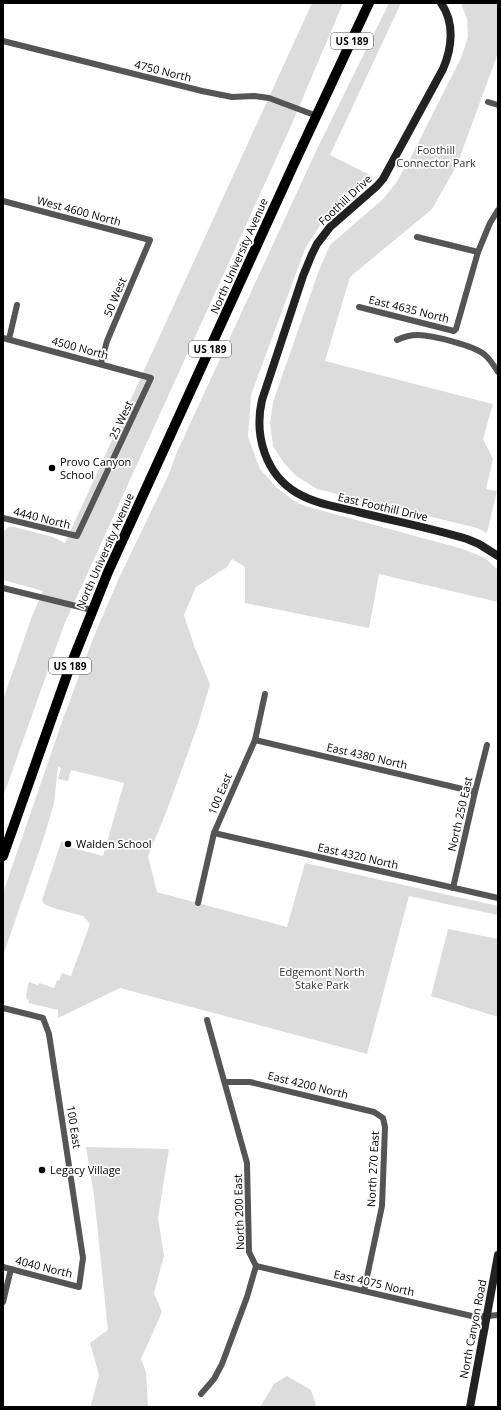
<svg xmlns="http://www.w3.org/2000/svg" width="501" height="1410" font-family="'Open Sans',sans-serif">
	<rect width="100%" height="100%" fill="#fff"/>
	<g fill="#dcdcdc">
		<path d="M312,3H343L291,126L64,625L3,797V700L32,616L43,591L3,580V534C6,528 8,526 14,527L53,537L65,543Z"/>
		<path d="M389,3H401L330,155L372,176L326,216L305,249L251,395L248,437L260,469L277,488L296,502L305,506L463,549L485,558L498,570V602L379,574L369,628L245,603V567L232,559L227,567L196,587L184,615L195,648L210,684L198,725L167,810L148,856L157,892L287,927L305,863L498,906V915L409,896L367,1054L120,988L58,1018V1010L28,1003L29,1000L27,999L26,995L29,982L38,985L39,983L54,988L57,980L59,981L62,973L71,976L90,924L83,916L53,908L44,904L42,900L61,842H64L66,846L103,856L124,783L71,770L68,781L58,779L61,768L58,767L54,803L45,834L3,956V893L63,719L94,636L119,578L169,474L177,452L317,149Z"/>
		<path d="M461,3H498V53L457,165L432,209L350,277L325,361L493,404L483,439L493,459L486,489L497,491L487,533L477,528L317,489L295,475L284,463L273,446L270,423L273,402L318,273L330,245L383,199L396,183L412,155L461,58L468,37L467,19Z"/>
		<path d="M448,929L498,939V1017L431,996Z"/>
		<path d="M86,1147L169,1149L158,1218L164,1256L154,1293L162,1312L141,1359L146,1372L148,1407H92L91,1404L99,1375L90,1343L108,1330L94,1195Z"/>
		<path d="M287,1376L311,1390L316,1405L315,1407H260L274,1384Z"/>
	</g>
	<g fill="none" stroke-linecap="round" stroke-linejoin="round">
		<g stroke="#555" stroke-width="6">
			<path d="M3,41L202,91L232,97L254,96L269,98L317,116"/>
			<path d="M488,102L498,105"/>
			<path d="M3,201L150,240L107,341L101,363"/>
			<path d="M417,237L478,252"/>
			<path d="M359,307L454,331L456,329L478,252L490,223L498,210"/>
			<path d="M3,338L151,378L77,536L3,518"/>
			<path d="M9,339L17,305"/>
			<path d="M397,340C403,337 410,335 418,335C432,335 475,346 485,355C490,359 494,366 498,372"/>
			<path d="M3,588L92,610"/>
			<path d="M255,740L475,792"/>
			<path d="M214,833L498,898"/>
			<path d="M453,888L475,792L487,745"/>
			<path d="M198,903L214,833L255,740L265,694"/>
			<path d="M3,1008L43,1018L49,1034L83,1258L79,1287L3,1267"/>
			<path d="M225,1082H250L374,1112L383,1118L385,1127L382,1206L364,1291"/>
			<path d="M256,1266L476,1317L498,1315"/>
			<path d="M3,1302L11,1269"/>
			<path d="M201,1394L214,1379L222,1364L247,1297L256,1266L249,1252L247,1163L207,1020"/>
		</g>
		<g stroke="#222" stroke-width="8">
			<path d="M441,3C455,23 452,48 443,69L383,179L377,186L330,227L317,244L312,254L303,276L262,400C254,435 265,474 297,493C316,504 338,507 358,512C394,521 431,528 467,539L479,544L498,556"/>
			<path d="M470,1407L498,1255"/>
		</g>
		<path stroke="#000" stroke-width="10" d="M3,856L68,672L108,572L293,166L369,3"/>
	</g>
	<g fill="#000" stroke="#fff" stroke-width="1.5">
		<circle cx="52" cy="468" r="4"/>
		<circle cx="68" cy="844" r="4"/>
		<circle cx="42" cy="1170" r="4"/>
	</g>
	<g text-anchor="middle" stroke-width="3.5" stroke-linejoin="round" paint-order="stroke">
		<g fill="#fff" stroke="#4c4c4c" stroke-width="1">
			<rect x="331" y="33" width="42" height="16" rx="3"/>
			<rect x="189" y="341" width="42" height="16" rx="3"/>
			<rect x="49" y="658" width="42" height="16" rx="3"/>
		</g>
		<g font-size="10" font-weight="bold" fill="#000">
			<text x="352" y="45">US 189</text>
			<text x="210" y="353">US 189</text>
			<text x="70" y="670">US 189</text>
		</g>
		<g font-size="11" fill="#000" stroke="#fff">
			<text transform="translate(163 71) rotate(14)" y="4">4750 North</text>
			<text transform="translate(345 200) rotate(-43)" y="4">Foothill Drive</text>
			<text transform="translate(79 211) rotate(15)" y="4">West 4600 North</text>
			<text transform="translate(239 256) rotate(-66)" y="4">North University Avenue</text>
			<text transform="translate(115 297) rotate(-67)" y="4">50 West</text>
			<text transform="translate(409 309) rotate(14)" y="4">East 4635 North</text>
			<text transform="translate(80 348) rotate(15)" y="4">4500 North</text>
			<text transform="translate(121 420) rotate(-65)" y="4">25 West</text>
			<text transform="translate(383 507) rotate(13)" y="4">East Foothill Drive</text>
			<text transform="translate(42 518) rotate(14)" y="4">4440 North</text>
			<text transform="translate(105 551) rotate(-66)" y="4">North University Avenue</text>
			<text transform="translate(367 756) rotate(13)" y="4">East 4380 North</text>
			<text transform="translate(220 794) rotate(-67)" y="4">100 East</text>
			<text transform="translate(460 814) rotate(-77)" y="4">North 250 East</text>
			<text transform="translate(358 856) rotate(13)" y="4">East 4320 North</text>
			<text transform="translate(308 1085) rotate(14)" y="4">East 4200 North</text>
			<text transform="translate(74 1127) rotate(81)" y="4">100 East</text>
			<text transform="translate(373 1169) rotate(-87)" y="4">North 270 East</text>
			<text transform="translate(239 1212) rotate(-92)" y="4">North 200 East</text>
			<text transform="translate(44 1267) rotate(14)" y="4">4040 North</text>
			<text transform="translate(374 1283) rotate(13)" y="4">East 4075 North</text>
			<text transform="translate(473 1329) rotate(-79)" y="4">North Canyon Road</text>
		</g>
		<g font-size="11" fill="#333" stroke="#fff">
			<text x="436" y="154">Foothill<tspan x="436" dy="13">Connector Park</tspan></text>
			<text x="322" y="976">Edgemont North<tspan x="322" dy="13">Stake Park</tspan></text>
		</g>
		<g font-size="11" fill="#000" stroke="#fff" text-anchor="start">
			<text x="60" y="466">Provo Canyon<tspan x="60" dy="13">School</tspan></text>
			<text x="76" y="848">Walden School</text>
			<text x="50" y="1174">Legacy Village</text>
		</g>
	</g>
	<rect width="501" height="1410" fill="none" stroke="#000000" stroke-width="8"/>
</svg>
